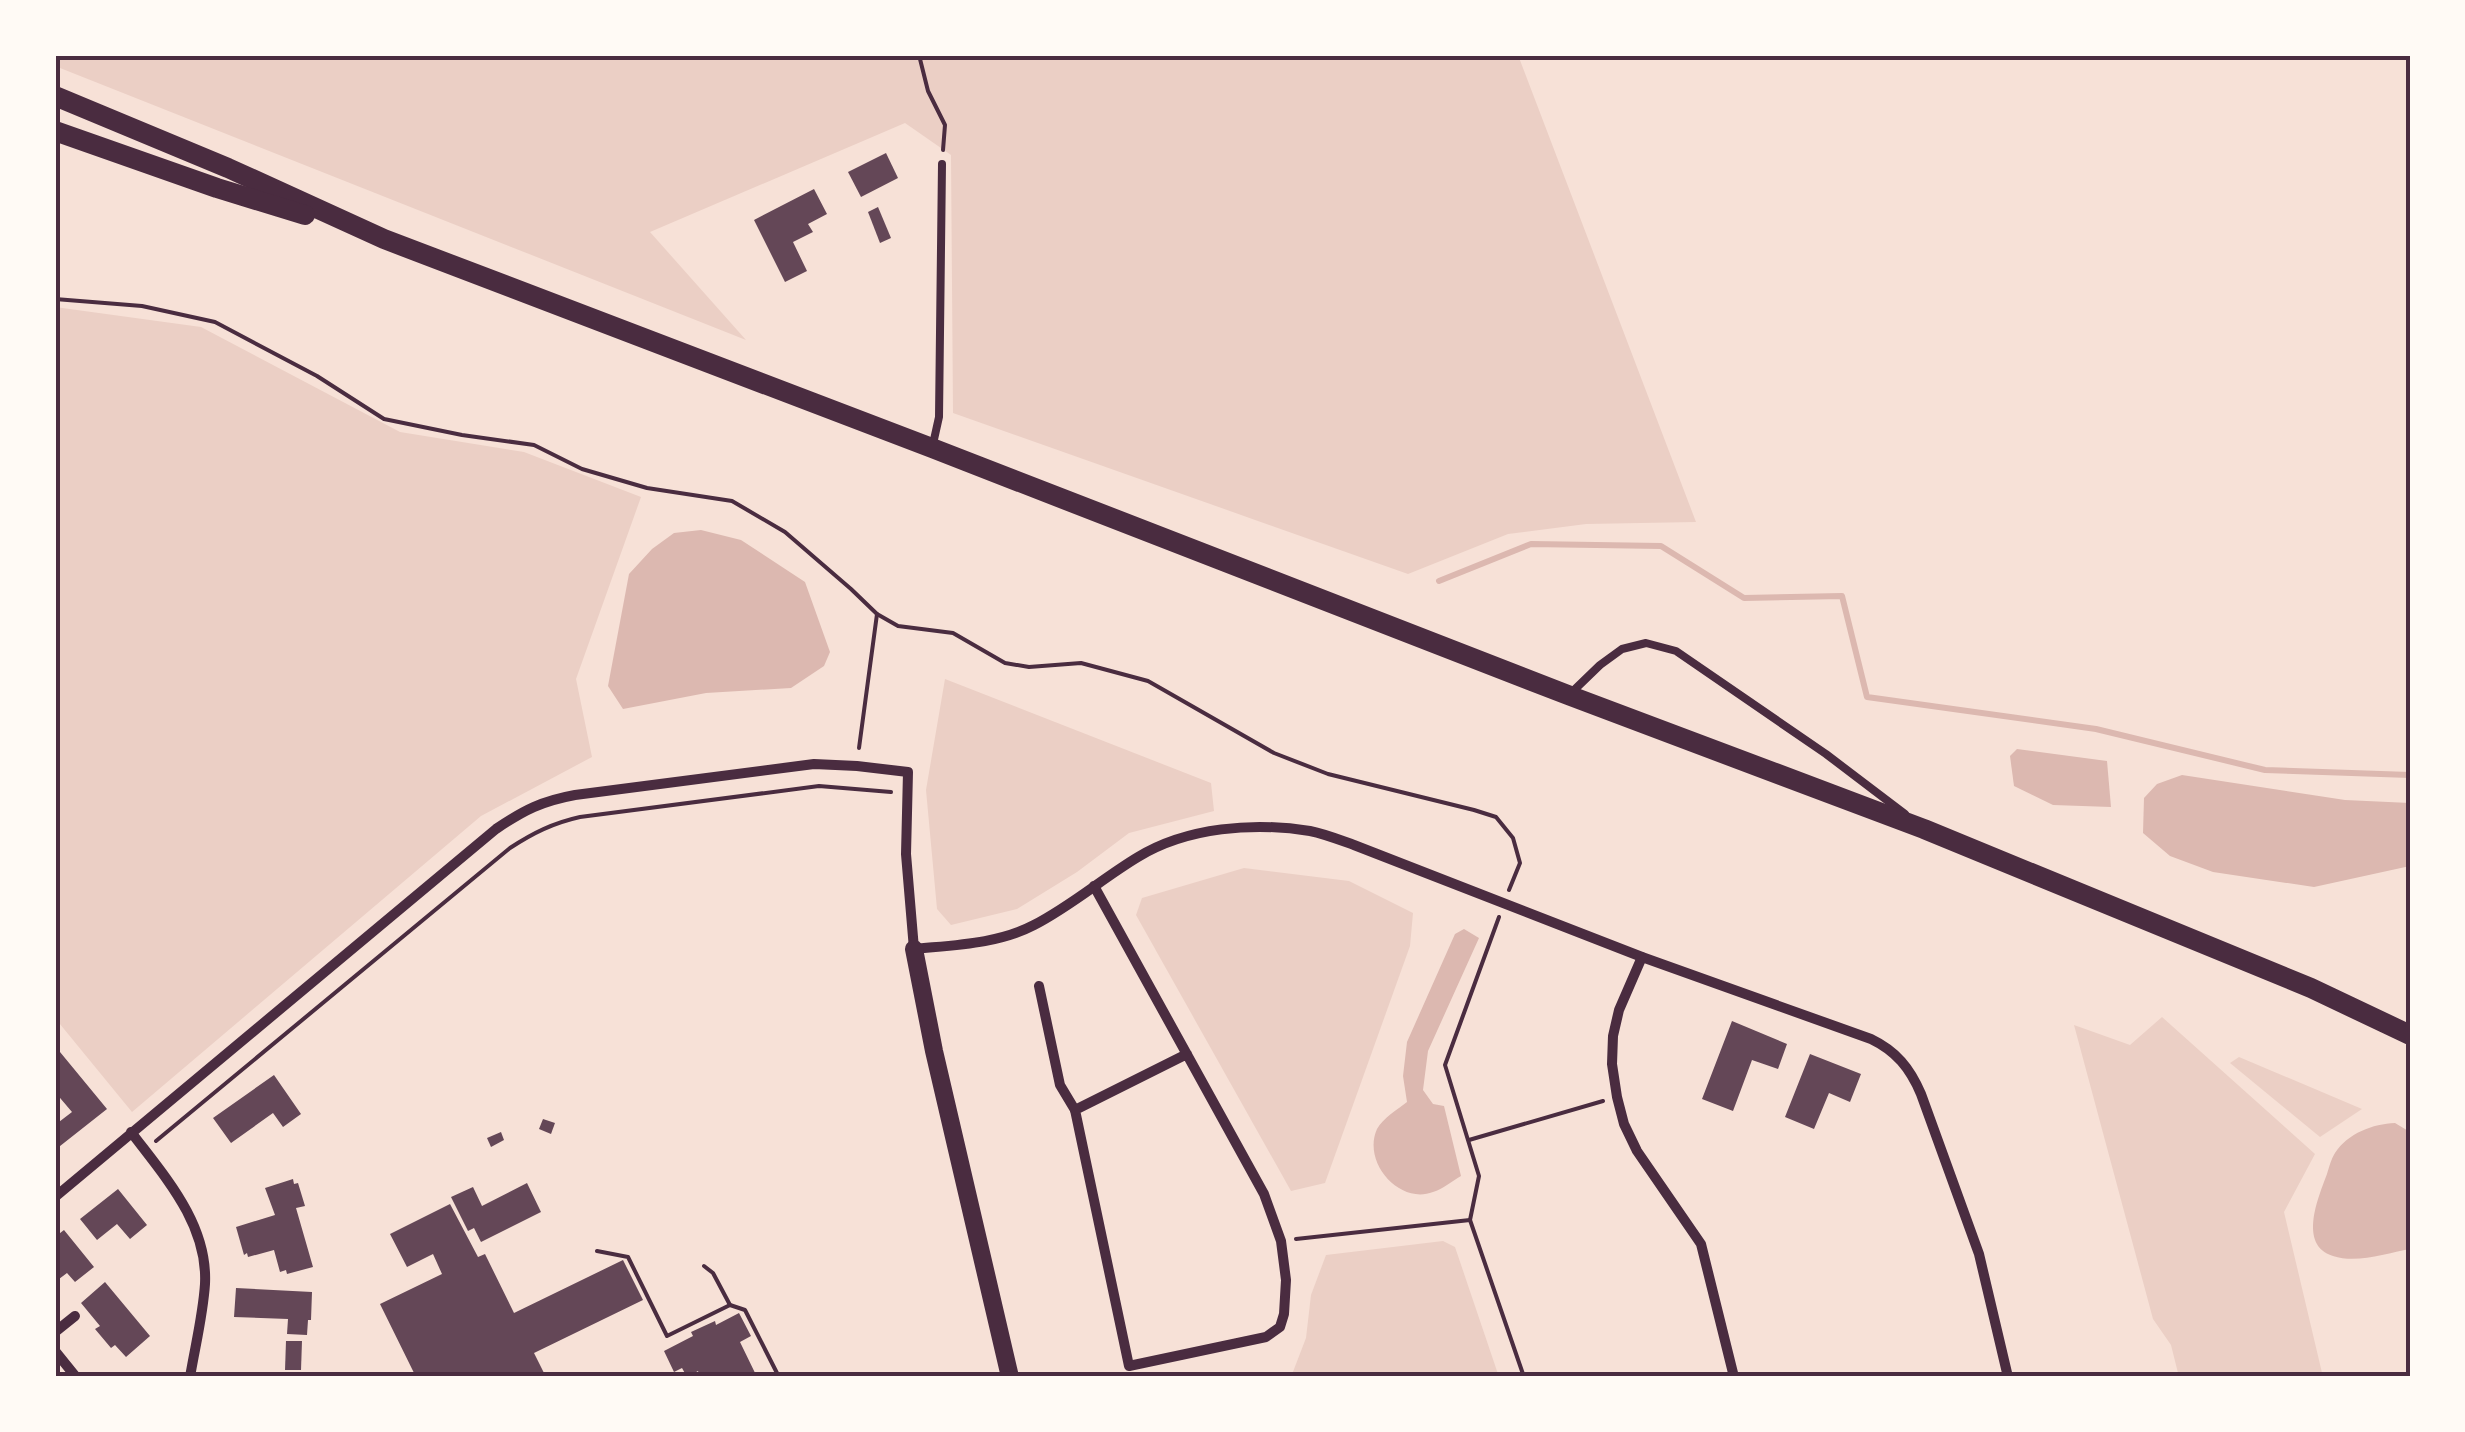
<svg xmlns="http://www.w3.org/2000/svg" width="2465" height="1432" font-family="'Golos Text',sans-serif">
	<rect width="100%" height="100%" fill="#f7e1d7"/>
	<g fill="#ebcfc5">
		<path d="M55,55H1518L1696,522L1586,524L1508,534L1408,574L953,413L951,155L905,123L650,232L746,340L55,66Z"/>
		<path d="M55,307L201,327L400,432L524,452L641,497L576,679L592,757L481,816L132,1112L55,1018Z"/>
		<path d="M945,679L1211,783L1214,811L1129,833L1077,872L1017,909L951,925L937,909L926,790Z"/>
		<path d="M1244,868L1349,881L1413,913L1410,946L1325,1183L1291,1191L1136,915L1142,898Z"/>
		<path d="M2162,1017L2315,1154L2284,1212L2323,1377H2179L2171,1345L2153,1319L2074,1025L2130,1045Z"/>
		<path d="M2239,1057L2362,1109L2320,1137L2230,1063Z"/>
		<path d="M1443,1241L1455,1247L1499,1377H1291L1306,1338L1311,1295L1326,1255Z"/>
	</g>
	<g fill="#dcb8b0">
		<path d="M701,530L741,540L805,582L830,652L824,666L791,688L706,693L623,709L608,686L629,574L652,549L674,533Z"/>
		<path d="M2017,749L2107,761L2111,807L2053,805L2014,786L2010,756Z"/>
		<path d="M2182,775L2345,800L2410,803V866L2314,887L2213,872L2170,856L2143,833L2144,798L2157,784Z"/>
		<path d="M1464,929L1479,938L1428,1051L1423,1090L1433,1104L1444,1106L1461,1176C1452,1181 1443,1189 1433,1192C1399,1205 1362,1162 1377,1129C1383,1118 1398,1109 1407,1102L1403,1076L1407,1042L1455,934Z"/>
		<path d="M2395,1123L2410,1132V1249C2387,1253 2357,1264 2333,1256C2298,1245 2318,1198 2327,1174C2329,1168 2331,1159 2335,1153C2348,1133 2373,1124 2395,1123Z"/>
	</g>
	<g fill="none" stroke-linecap="round" stroke-linejoin="round">
		<path stroke="#dcb8b0" stroke-width="6" d="M1439,581L1531,544L1661,546L1744,598L1842,596L1867,697L2096,729L2265,770L2410,775"/>
	</g>
	<g fill="#644757">
		<path d="M886,153L898,178L861,197L848,172Z"/>
		<path d="M814,189L827,214L808,224L813,232L793,242L807,271L785,282L754,220Z"/>
		<path d="M878,207L891,238L880,243L868,212Z"/>
		<path d="M1732,1021L1787,1044L1778,1069L1752,1060L1733,1111L1702,1099Z"/>
		<path d="M60,1052L107,1109L55,1150V1125L72,1112L55,1092V1056Z"/>
		<path d="M1810,1054L1861,1074L1850,1102L1829,1093L1814,1129L1785,1117Z"/>
		<path d="M274,1075L301,1114L283,1127L273,1113L231,1143L213,1118Z"/>
		<path d="M543,1119L555,1123L551,1134L539,1129Z"/>
		<path d="M501,1132L504,1140L491,1147L487,1138Z"/>
		<path d="M293,1179L294,1184L298,1183L305,1206L296,1208L313,1267L287,1274L286,1270L280,1272L274,1250L248,1257L247,1253L244,1255L236,1227L275,1215L265,1188Z"/>
		<path d="M527,1183L541,1212L481,1242L474,1228L468,1231L451,1197L473,1187L482,1206Z"/>
		<path d="M118,1189L147,1225L130,1239L117,1224L97,1240L80,1219Z"/>
		<path d="M450,1204L478,1257L485,1254L514,1313L623,1260L643,1300L534,1353L546,1377H416L380,1304L442,1274L433,1254L407,1267L390,1234Z"/>
		<path d="M64,1230L94,1267L75,1282L67,1273L55,1282V1237Z"/>
		<path d="M105,1282L150,1336L126,1357L115,1345L111,1348L95,1329L100,1326L81,1303Z"/>
		<path d="M236,1288L312,1292L311,1320H308L307,1335L287,1334L288,1319L234,1317Z"/>
		<path d="M739,1313L751,1336L740,1342L757,1377H716L704,1372L699,1374L698,1371L687,1377L682,1368L674,1372L664,1351L693,1336L691,1332L715,1321L716,1325Z"/>
		<path d="M286,1341H302L301,1370H285Z"/>
	</g>
	<g fill="none" stroke-linecap="round" stroke-linejoin="round">
		<g stroke="#4a2c40" stroke-width="4">
			<path d="M919,55L928,91L945,125L943,150"/>
			<path d="M55,299L142,306L215,322L317,376L384,419L462,435L534,445L582,469L647,488L732,501L785,532L851,589L877,614L898,626L953,633L1005,663L1029,667L1081,663L1148,681L1274,753L1328,774L1474,810L1496,817L1513,838L1520,863L1509,890"/>
			<path d="M859,748L877,614"/>
			<path d="M1469,1140L1603,1101"/>
			<path d="M156,1141L510,848C533,833 553,823 580,817L819,786L891,792"/>
			<path d="M1470,1220L1479,1176L1445,1065L1499,917"/>
			<path d="M1296,1239L1470,1220L1524,1377"/>
			<path d="M597,1251L628,1257L667,1336L730,1305"/>
			<path d="M704,1266L713,1273L730,1305L745,1310L779,1377"/>
		</g>
		<g stroke="#4a2c40" stroke-width="8">
			<path d="M933,444L939,417L942,164"/>
			<path d="M1570,694L1600,665L1622,649L1646,643L1676,651L1826,754L1905,814"/>
		</g>
		<g stroke="#4a2c40" stroke-width="10">
			<path d="M1094,886L1264,1194L1281,1241L1286,1280L1284,1314L1280,1327L1266,1337L1129,1366L1075,1110L1187,1054"/>
			<path d="M1642,957L1619,1010L1613,1036L1612,1064L1617,1097L1624,1124L1637,1151L1701,1244L1734,1377"/>
			<path d="M1039,986L1060,1085L1075,1110"/>
			<path d="M131,1132C165,1177 208,1224 205,1284C203,1315 195,1347 190,1377"/>
			<path d="M55,1197L496,829C524,810 542,801 575,795L814,764L857,766L908,772L906,854L914,949C954,945 998,944 1034,925C1071,906 1103,878 1138,857C1187,827 1254,822 1310,831C1325,834 1340,840 1354,845L1642,957L1871,1039C1896,1051 1910,1068 1921,1094L1979,1254L2008,1377"/>
			<path d="M55,1332L75,1316"/>
			<path d="M55,1351L76,1377"/>
		</g>
		<path stroke="#4a2c40" stroke-width="18" d="M914,949L934,1051L1010,1377"/>
		<g stroke="#4a2c40" stroke-width="20">
			<path d="M55,96L228,168L384,239L932,448L1568,695L1924,829L2311,988L2410,1035"/>
			<path d="M55,131L217,188L305,215"/>
		</g>
	</g>
	<rect width="2465" height="1432" fill="none" stroke="#fffaf5" stroke-width="115"/>
	<rect x="58" y="58" width="2350" height="1316" fill="none" stroke="#4a2c40" stroke-width="4"/>
</svg>
